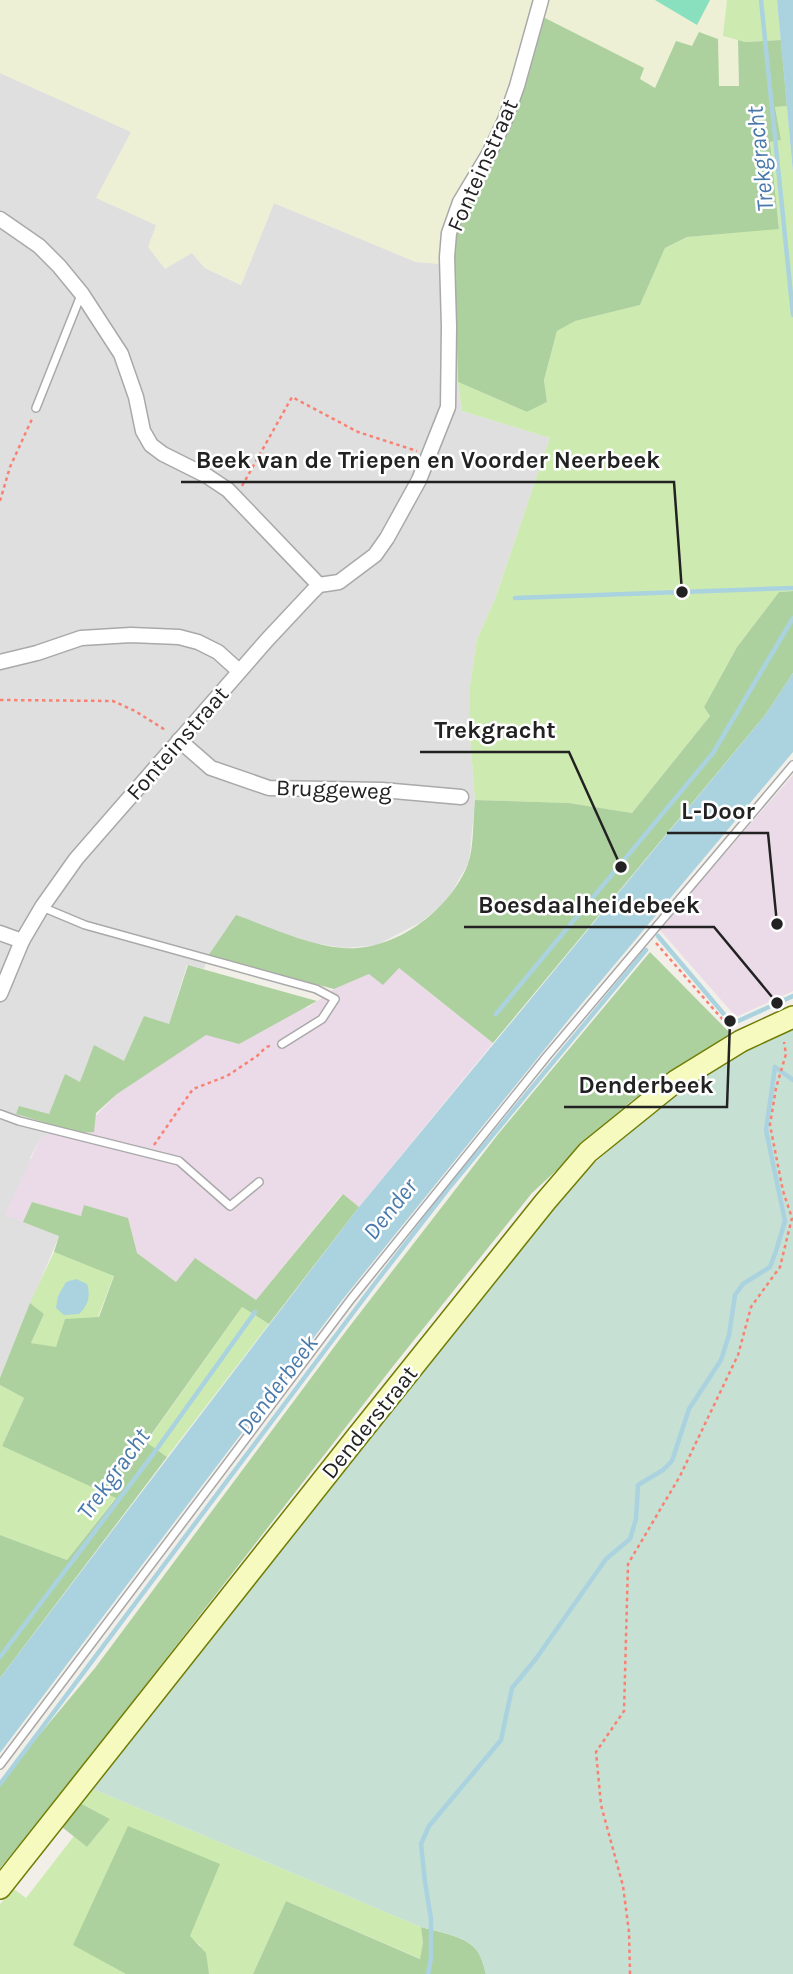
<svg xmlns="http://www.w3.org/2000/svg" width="793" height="1974" font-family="Karla,sans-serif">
	<rect width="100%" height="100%" fill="#f2efe9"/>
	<path fill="#e0dfdf" d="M0,73L132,132L99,198L156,225L192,253L205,268L241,285L274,203L416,262L455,265L458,382L462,411L550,438L495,599L477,639L470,686V735L475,800L469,862L446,902L421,922L377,945L345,948L320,944L208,956L204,969L187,965L169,1024L124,1062L80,1082L65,1075L49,1114H16L56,1126L39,1141L30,1158L59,1236L0,1378Z"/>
	<g fill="#ebdbe8">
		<path d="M793,775V991L736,1017L659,929Z"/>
		<path d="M399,968L493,1043L359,1207L342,1194L256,1300L199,1261L176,1282L137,1253L85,1205L81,1216L32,1202L23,1222L5,1215L39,1141L56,1126L79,1133L117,1094L206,1034L309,1007L334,989L369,974Z"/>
	</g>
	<g fill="#eef0d5">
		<path d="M0,0H533L505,105L484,150L458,191L445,223L441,264L416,262L274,203L241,285L205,268L192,253L165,269L148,247L156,225L96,198L131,132L0,73Z"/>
		<path d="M547,0H727L723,36L738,40L739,86H718L717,39L699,33L692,46L655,89L640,79L644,68L543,17Z"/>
	</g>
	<g fill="#cdebb0">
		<path d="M727,0H777L781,40L745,42L723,36Z"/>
		<path d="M787,106L793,173V591L779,592L737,647L704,707L710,716L632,813L569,803L475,800L470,735V686L477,639L495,599L550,438L462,411L458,382L527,412L547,402L544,380L557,331L574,321L640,305L665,248L687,237L779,228L770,142L781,140L775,107Z"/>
		<path d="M54,1252L114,1275L98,1317L56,1348L31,1343L44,1314L30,1303Z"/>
		<path d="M242,1307L269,1324L167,1457L146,1443Z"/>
		<path d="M0,1385L24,1398L2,1446L116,1497L67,1560L0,1535Z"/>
		<path d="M93,1789L421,1927L423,1943L421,1959L286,1901L253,1974H209L200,1945L189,1937L195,1919L122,1971L126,1974H0V1904L14,1889L26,1898L74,1836L87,1847L110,1819L80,1803Z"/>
	</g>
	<g fill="#add19e">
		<path d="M543,17L644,68L640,79L655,88L676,41L692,46L699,32L718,39L719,86H739L738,40L745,42L781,40L787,106L775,107L781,140L770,142L779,229L687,237L665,248L640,305L575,321L557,331L544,380L547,402L527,412L458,382L454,246L457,229Z"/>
		<path d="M793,591V673L766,714L493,1043L399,968L383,985L369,974L334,989L208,956L236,915C270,927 307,945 343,948C395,952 450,910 468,864C474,848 473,818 475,800L569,803L632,813L710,716L704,707L737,647L779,592Z"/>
		<path d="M650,952L731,1034L630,1102L532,1193L394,1365L43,1817L0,1868V1782L95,1668L346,1331L499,1133Z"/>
		<path d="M188,965L317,1001L239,1044L206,1035L117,1094L96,1113L94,1132L79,1133L16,1114L19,1106L49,1114L65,1074L80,1082L94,1045L124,1061L144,1016L169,1024Z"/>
		<path d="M343,1194L359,1207L269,1324L242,1307L146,1442L167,1457L0,1678V1535L67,1560L116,1498L2,1446L24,1398L0,1385V1378L30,1303L44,1314L31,1343L56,1347L65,1319L99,1317L114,1276L54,1252L59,1236L23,1222L32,1202L81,1216L84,1205L128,1218L137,1253L176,1282L195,1258L256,1300Z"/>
		<path d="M80,1803L110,1819L87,1847L62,1827Z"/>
		<path d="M128,1826L220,1864L190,1936L206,1953L209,1974H126L73,1945Z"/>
		<path d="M286,1901L420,1959L423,1943L421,1927C438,1932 468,1936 478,1952C482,1958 484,1967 486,1974H253Z"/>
	</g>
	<path fill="#c6e0d4" d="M793,1026V1974H486C484,1967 482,1958 478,1952C468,1936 438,1932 421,1927L93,1789L147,1716L283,1548L566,1189L665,1099L713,1067Z"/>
	<path fill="#88e0be" d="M655,0H710L697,25Z"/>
	<g fill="#aad3df">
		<path d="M777,0H793V173Z"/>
		<path d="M793,673V752L574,1013L343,1299L0,1753V1678L359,1207L766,714Z"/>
		<path d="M76,1279L87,1284C91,1295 88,1306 79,1314L64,1315L56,1308L58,1296L66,1282Z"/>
	</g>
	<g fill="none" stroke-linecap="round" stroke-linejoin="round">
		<g stroke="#aad3df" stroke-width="4.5">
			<path d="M761,0L793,315"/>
			<path d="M515,598L793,588"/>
			<path d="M658,936L733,1025"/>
			<path d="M496,1014L713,753L793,618"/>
			<path d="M731,1021L736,1022L793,996"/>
			<path d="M0,1657L154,1453L255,1312"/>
			<path d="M0,1784L373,1286L448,1189L646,950"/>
			<path d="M428,1974L431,1958V1919L425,1882L421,1844L429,1826L501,1740L512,1688L535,1660L606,1559L630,1539L636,1519L638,1485L663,1470L672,1461L689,1409L721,1360L729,1335L735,1295L743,1284L770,1267L776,1251L785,1221L766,1130L775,1067L793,1080"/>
		</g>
		<defs>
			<g id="lane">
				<path d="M36,408L81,295"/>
				<path d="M42,907L85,925L316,989L335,999L322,1019L282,1044"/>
				<path d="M0,1114L19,1121L179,1161L230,1206L259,1182"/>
				<path d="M0,1765L351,1299L547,1056L793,765"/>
			</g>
			<g id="street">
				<path d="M0,219L39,246L59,266L82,294L121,354L136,397L143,431L151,445L163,454L207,476L228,490L319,585"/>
				<path d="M0,662L37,653L81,638L131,635L179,637L198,642L218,652L239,671"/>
				<path d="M179,740L211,768L269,788L382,790L461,797"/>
				<path d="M0,933L22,941"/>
				<path d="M0,994L22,941L42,907L76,859L267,640L312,592L319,585L339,582L375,555L387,538L419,480L448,407L449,327L447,257L449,233L460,202L490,152L505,120L517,86L541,0"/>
			</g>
			<path id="secondary" d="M0,1888L356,1438L545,1202L588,1152L676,1081L741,1041L793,1017"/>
		</defs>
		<use href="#lane" stroke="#a9a9a9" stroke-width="10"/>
		<use href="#street" stroke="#a9a9a9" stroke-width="17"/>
		<use href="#secondary" stroke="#707d05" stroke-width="24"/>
		<g stroke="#fa8072" stroke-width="2.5" stroke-dasharray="3.5 3.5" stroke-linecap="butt">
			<path d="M242,486L292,397L358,432L417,451"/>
			<path d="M0,501L10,467L32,419"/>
			<path d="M0,700L113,701L135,711L167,731"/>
			<path d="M656,943L730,1028"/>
			<path d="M154,1145L193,1089L227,1076L257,1056L266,1047L273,1045"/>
			<path d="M630,1974L629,1932L623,1886L601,1805L596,1752L624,1711L628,1564L680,1476L738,1355L751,1307L780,1267L792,1218L783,1191L770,1125L776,1088L786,1054L784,1042"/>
		</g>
		<use href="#lane" stroke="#fff" stroke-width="7"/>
		<use href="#street" stroke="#fff" stroke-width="14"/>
		<use href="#secondary" stroke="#f7fabf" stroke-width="21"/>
	</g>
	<g text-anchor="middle" stroke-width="5" stroke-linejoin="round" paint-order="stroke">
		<g font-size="23" fill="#222" stroke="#fff">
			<text transform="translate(482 165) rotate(-66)" y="8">Fonteinstraat</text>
			<text transform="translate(177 743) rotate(-49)" y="8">Fonteinstraat</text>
			<text transform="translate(334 789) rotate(2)" y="8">Bruggeweg</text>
			<text transform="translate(369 1422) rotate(-51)" y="8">Denderstraat</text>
		</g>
		<g font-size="24" font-style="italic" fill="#4a7aab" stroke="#fff">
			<text transform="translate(760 159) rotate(-96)" y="8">Trekgracht</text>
			<text transform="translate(390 1209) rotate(-51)" y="8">Dender</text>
			<text transform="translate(277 1385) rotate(-53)" y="8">Denderbeek</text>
			<text transform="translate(113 1474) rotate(-54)" y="8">Trekgracht</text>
		</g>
	</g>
	<path fill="none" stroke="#222" stroke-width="2.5" d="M682 592L674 482H181M621 867L569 752H420M777 924L768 833H667M777 1003L714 927H464M730 1021L727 1107H564"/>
	<g fill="#222" stroke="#fff" stroke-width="2.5">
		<circle cx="682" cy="592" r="7"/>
		<circle cx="621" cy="867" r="7"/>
		<circle cx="777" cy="924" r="7"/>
		<circle cx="777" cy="1003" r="7"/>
		<circle cx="730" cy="1021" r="7"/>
	</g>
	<g font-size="24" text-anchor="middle" font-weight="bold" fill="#222" stroke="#fff" stroke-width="5" stroke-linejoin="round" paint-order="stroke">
		<text x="428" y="468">Beek van de Triepen en Voorder Neerbeek</text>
		<text x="495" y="738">Trekgracht</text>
		<text x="718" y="819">L-Door</text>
		<text x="589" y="913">Boesdaalheidebeek</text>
		<text x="646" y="1093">Denderbeek</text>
	</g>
</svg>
